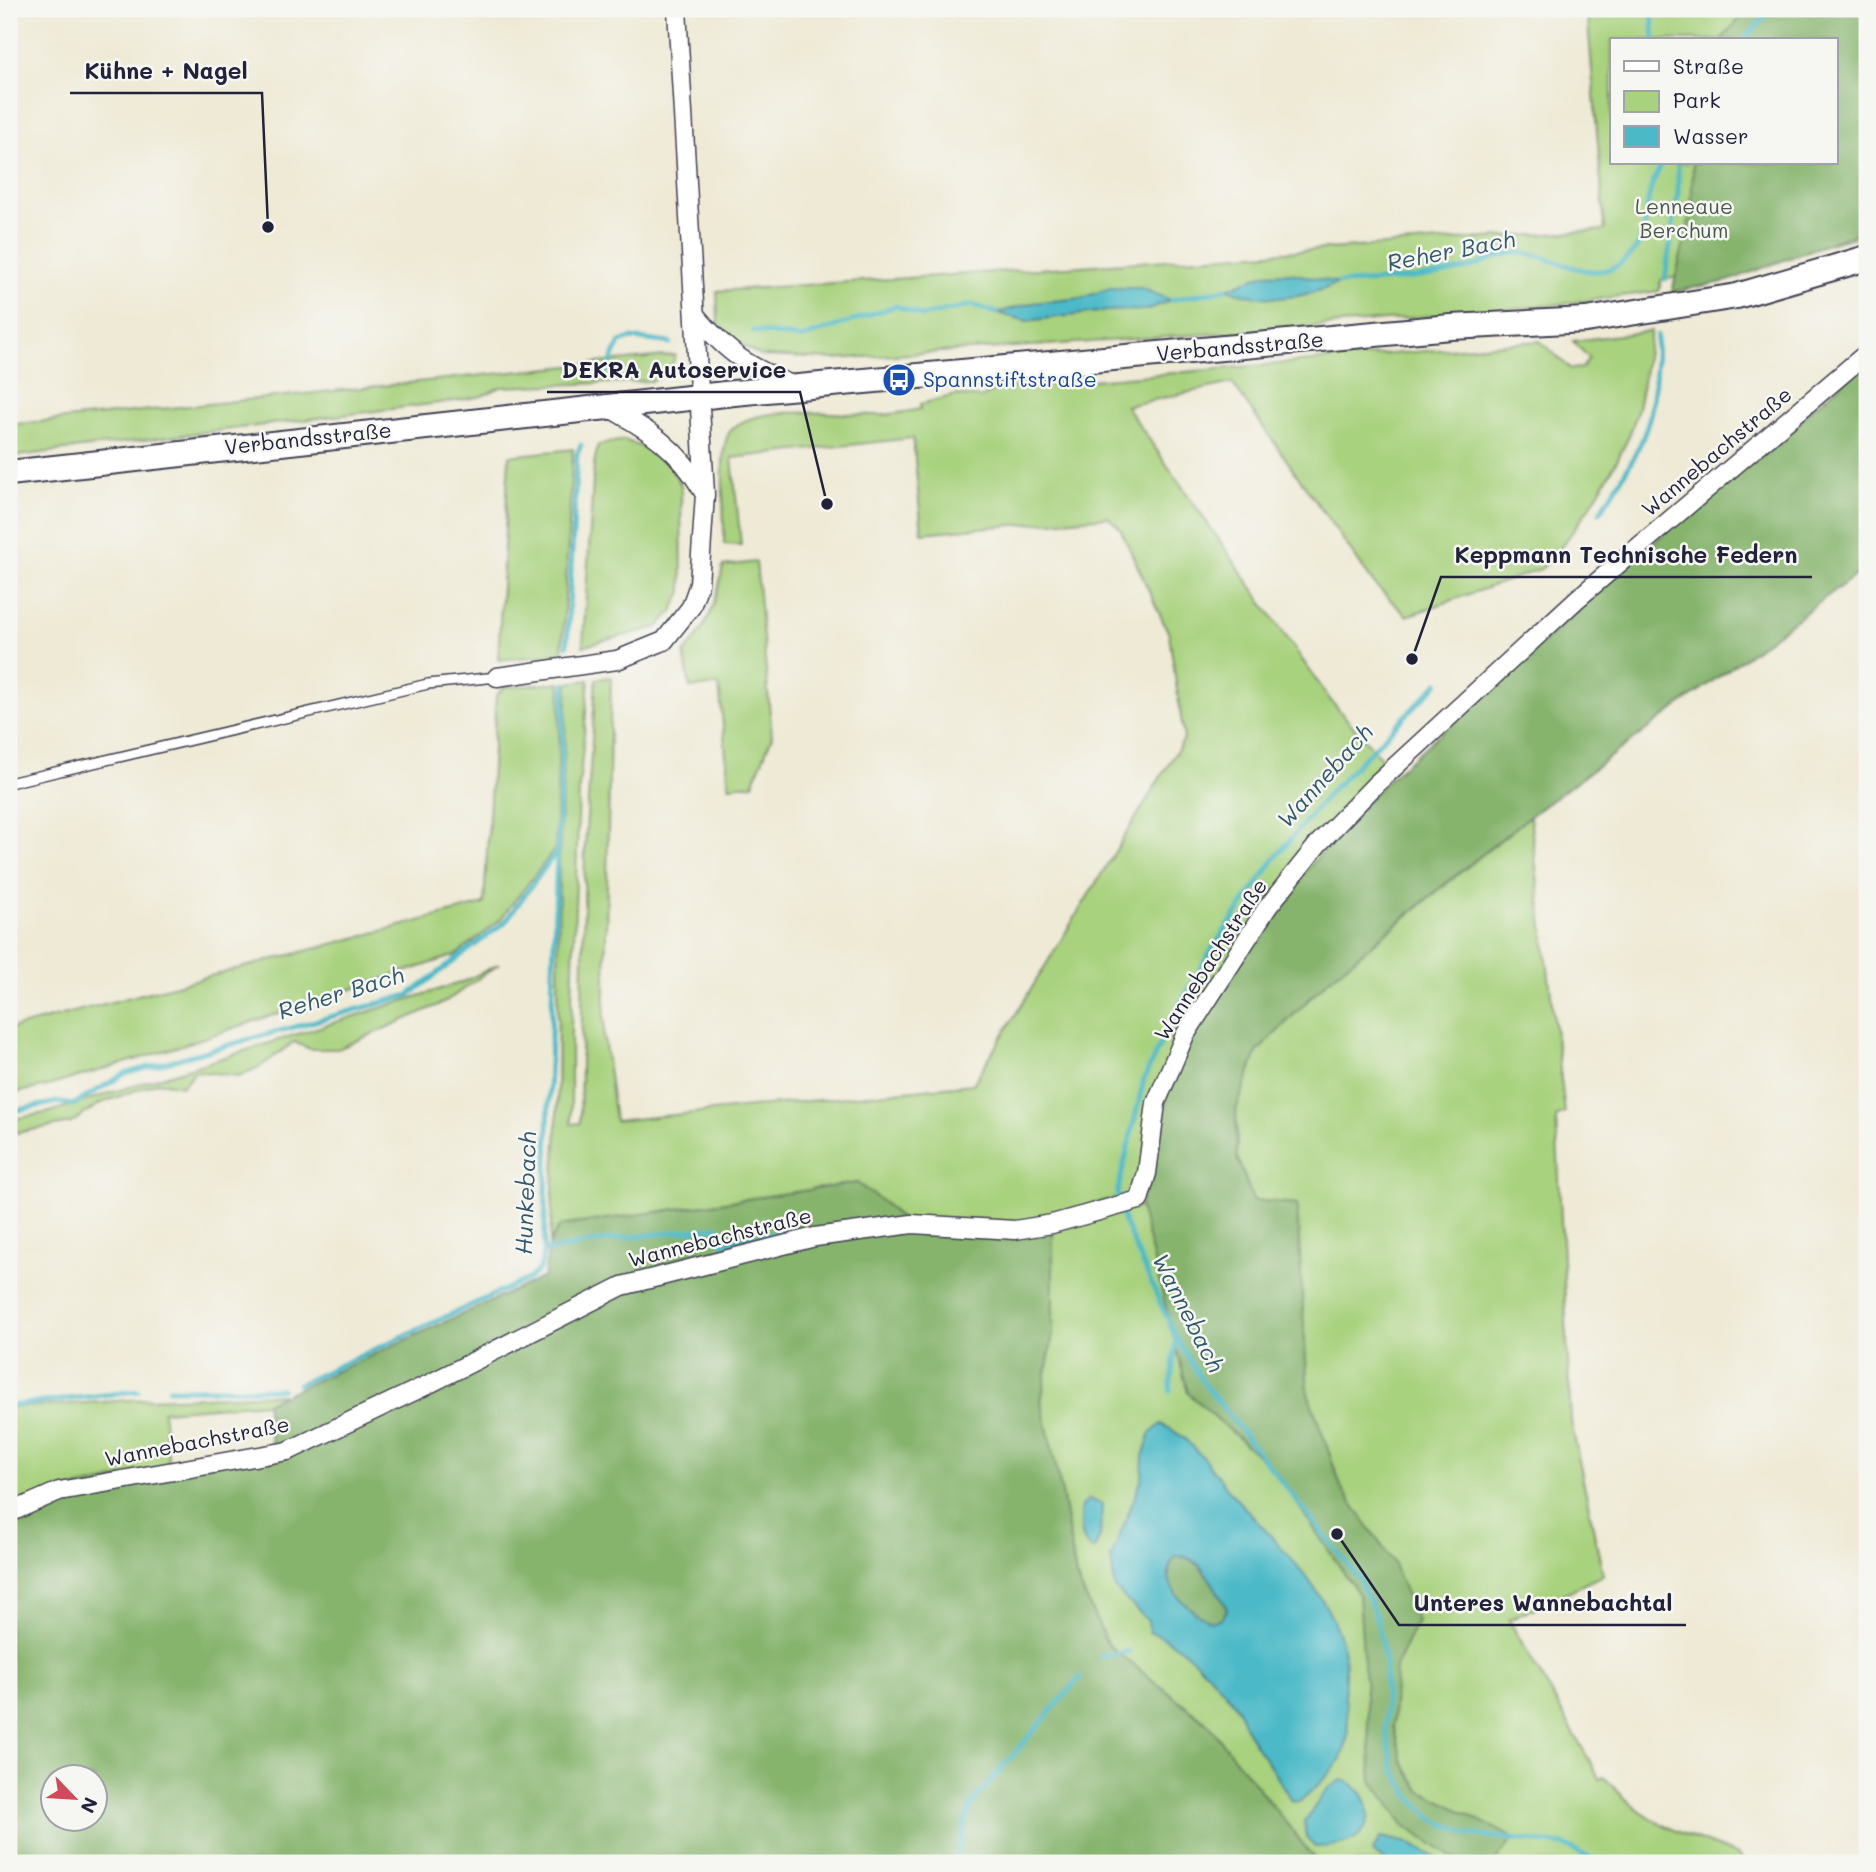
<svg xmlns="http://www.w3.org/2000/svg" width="1876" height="1872" font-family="Mali,sans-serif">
	<rect width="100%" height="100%" fill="#f6f6f2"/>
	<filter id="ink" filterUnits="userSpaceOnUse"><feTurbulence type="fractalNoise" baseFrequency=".0143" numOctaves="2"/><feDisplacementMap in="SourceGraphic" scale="14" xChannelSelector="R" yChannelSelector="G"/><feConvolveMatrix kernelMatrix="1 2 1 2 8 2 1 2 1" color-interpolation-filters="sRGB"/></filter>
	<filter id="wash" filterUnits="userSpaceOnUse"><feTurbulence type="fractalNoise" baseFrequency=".00686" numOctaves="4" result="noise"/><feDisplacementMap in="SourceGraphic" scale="28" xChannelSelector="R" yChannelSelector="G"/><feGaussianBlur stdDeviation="1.57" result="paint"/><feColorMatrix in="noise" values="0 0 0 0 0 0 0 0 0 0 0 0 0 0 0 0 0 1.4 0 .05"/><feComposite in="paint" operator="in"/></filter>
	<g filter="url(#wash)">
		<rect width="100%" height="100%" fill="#efead6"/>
		<g fill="#a9d27e" stroke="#667a5c" stroke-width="2" fill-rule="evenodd">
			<path d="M1587,9H1867V234L1757,263L1661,280L1659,291L1553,305L1297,328L835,359L761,356L738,343L718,324L717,291L1605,230ZM1612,40H1836V163H1612Z"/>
			<path d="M1651,331C1645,365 1642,406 1628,438C1612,474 1570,542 1541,569L1407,616L1375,585L1232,383L1126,406L1331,701L1389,767L1137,1193L1013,1225L904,1222L883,1202L856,1183L560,1226L550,1242L557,1125L559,855L568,683L589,680L579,789L571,1028V1124L580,1123L585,847L596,679L611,677L604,1037L615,1121L973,1084L1184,739L1169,634L1120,528L1108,517L922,533L913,438L732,458L741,545L724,544C725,518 719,457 727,437C742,399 849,417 884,415C896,414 909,411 921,409L920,404L956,395L981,398L1000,388L1540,341L1571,369L1582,368L1589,358L1573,341Z"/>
			<path d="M675,355C672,370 666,375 652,381L501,387L482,396L455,401L9,457V425Z"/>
			<path d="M624,440L650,450L668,463L681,485L682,592L672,612L658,627L583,646L594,464L598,445Z"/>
			<path d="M573,449L562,654L498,660L509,456Z"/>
			<path d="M756,562L772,736L753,784L729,786L719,685L690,688L684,653C708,628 717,600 723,566Z"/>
			<path d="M561,683L555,849L499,921L456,955L161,1052L48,1086L9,1094V1029L484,904L496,696L504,687Z"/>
			<path d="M1530,816L1565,1113L1556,1117L1571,1422L1603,1575L1509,1620L1600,1779L1604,1777C1647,1826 1679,1832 1738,1855L1746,1863H1308L1315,1861L1206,1722L1108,1645L1076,1577L1063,1498L1041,1401L1053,1334V1229L1140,1207L1297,1240V1204L1253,1200L1237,1157L1236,1110L1257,1052L1325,983Z"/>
			<path d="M499,964L445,1002L338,1049H310L294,1042L260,1067L239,1076L195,1071L182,1086L159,1082L101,1103L71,1123L9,1134V1120L50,1112L463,982Z"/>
			<path d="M283,1394L266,1403L163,1411L169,1465L9,1506V1408L147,1399Z"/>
		</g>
		<g fill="#86b46d" stroke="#546b54" stroke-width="2" fill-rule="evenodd">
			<path d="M1748,9H1867V229L1728,281L1672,292L1691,213L1693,163H1836V40H1721Z"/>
			<path d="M1867,362V563L1856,575L1530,816L1435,892L1325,983L1257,1052L1236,1110L1237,1157L1253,1200L1297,1204L1308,1393L1342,1489L1393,1562L1417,1621L1396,1666L1393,1725L1403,1763L1420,1790L1514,1838L1494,1863L1458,1861L1405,1826L1372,1781L1359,1595L1274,1470L1188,1393L1140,1207L1160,1104L1188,1036L1270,912L1379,788L1670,528Z"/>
			<path d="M857,1183L883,1202L904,1222L1053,1229V1334L1041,1401L1063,1498L1076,1577L1108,1645L1206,1722L1318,1863H9V1513L59,1491L272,1449L266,1403L544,1277L550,1242L560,1226ZM52,1778H94V1820H52Z"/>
			<path d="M1176,1556C1201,1555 1213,1586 1225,1604L1227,1610L1222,1618L1210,1622C1187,1608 1154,1584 1176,1556Z"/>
		</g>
		<g fill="#4cb9c7" stroke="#376e81" stroke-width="2" fill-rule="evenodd">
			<path d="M1291,273L1339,283C1301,300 1266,303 1226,289L1264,274Z"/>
			<path d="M1110,288H1141L1171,300L1146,310L1107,311L1027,321L997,313L1032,303L1082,298Z"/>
			<path d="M1161,1424C1193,1438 1211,1469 1232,1494C1273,1541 1328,1586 1343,1649C1347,1664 1344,1681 1345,1697C1348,1716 1351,1743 1340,1760C1330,1776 1313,1789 1299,1802L1291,1801C1279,1776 1262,1756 1248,1733C1244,1725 1242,1716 1237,1708C1223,1686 1174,1636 1149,1632L1148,1621L1115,1589L1111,1558L1142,1478L1143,1457L1150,1434ZM1176,1556C1201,1554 1213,1586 1225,1604L1227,1610L1222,1618L1210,1622C1187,1608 1154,1584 1176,1556Z"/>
			<path d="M1089,1499L1102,1504L1100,1536L1095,1548L1090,1549C1079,1539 1080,1520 1082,1506Z"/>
			<path d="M1341,1780C1368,1785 1380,1823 1354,1839C1342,1846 1328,1847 1315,1847L1306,1838L1304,1822L1328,1788Z"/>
			<path d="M1381,1837L1409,1843L1446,1863H1388L1372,1852Z"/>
		</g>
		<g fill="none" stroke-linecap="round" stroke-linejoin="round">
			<g stroke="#4cb9c7" stroke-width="5">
				<path d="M1652,9L1654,40"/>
				<path d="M1744,40L1772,9"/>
				<path d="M1665,279L1678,192V163"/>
				<path d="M1339,283C1381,282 1420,279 1461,270C1482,265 1501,251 1523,253C1554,255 1594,288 1625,260C1650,239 1643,220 1650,192C1652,182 1658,172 1662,163"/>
				<path d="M1171,300L1226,289"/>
				<path d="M753,331L801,338L896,306L922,316L972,305L997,313"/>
				<path d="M606,372L620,342L632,338L670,343"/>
				<path d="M1600,512C1621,479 1646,445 1652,405C1656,383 1656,358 1657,335"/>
				<path d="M567,646L577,454L581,445"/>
				<path d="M1438,683L1331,791L1275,858L1213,948L1174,1014L1144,1079L1117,1194L1124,1222L1176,1338L1204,1384L1359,1579L1376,1616L1385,1661L1386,1732L1393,1768L1411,1798L1433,1819L1467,1834L1564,1845L1600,1863"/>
				<path d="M9,1112L57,1102L73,1105L124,1074L409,995L504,923L557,851L565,684"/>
				<path d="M544,1251L615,1239L718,1227L722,1243L794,1230"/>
				<path d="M299,1384L528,1279L540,1269L544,1251L557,851"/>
				<path d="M169,1389H282"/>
				<path d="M1170,1391L1176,1338"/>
				<path d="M9,1406L138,1391"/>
				<path d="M1101,1657L1129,1651"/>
				<path d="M955,1863L969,1809L977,1797L1080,1677"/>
			</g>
		</g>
	</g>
	<g filter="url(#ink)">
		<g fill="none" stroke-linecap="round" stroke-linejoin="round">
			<defs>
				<path id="service" d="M9,783L428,684L497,677"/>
				<g id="minor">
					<path d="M696,316C729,354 747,366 794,386"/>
					<path d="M608,407C650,431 678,448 703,491"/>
					<path d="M497,677L617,660L664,641L691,607L699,584L705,494L677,9"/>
					<path d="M9,1513L59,1491L288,1451L427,1385L622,1286L815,1237L912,1224L1015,1230L1052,1224L1139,1200L1147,1173L1156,1103L1185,1035L1267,908L1318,844L1376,784L1577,599L1867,353"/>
				</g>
				<path id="secondary" d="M9,473L734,393L1451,327L1586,320L1737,296L1867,258"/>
			</defs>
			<use href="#service" stroke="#414052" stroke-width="12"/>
			<use href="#minor" stroke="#414052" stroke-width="21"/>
			<use href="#secondary" stroke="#414052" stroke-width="28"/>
			<use href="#service" stroke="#fff" stroke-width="9"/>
			<use href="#minor" stroke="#fff" stroke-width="18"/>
			<use href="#secondary" stroke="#fff" stroke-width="24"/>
		</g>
	</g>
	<defs>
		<symbol id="bus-disc" viewBox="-11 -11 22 22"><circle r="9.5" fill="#1a4fb4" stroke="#f6f6f2"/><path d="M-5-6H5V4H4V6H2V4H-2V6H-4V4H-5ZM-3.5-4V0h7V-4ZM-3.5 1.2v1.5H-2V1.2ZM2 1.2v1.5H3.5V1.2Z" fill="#fff"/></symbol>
	</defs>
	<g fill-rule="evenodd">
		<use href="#bus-disc" x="880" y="361" width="38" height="38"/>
	</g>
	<g text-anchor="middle" stroke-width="5" stroke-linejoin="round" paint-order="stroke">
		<g font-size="21" fill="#4a574f" stroke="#f6f6f2">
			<text x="1684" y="214">Lenneaue<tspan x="1684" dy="24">Berchum</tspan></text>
		</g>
		<g font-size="21" fill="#22223b" stroke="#f6f6f2">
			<text transform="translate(1240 347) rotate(-5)" y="7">Verbandsstraße</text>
			<text transform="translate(308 439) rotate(-6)" y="7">Verbandsstraße</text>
			<text transform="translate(1717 452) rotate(-40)" y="7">Wannebachstraße</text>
			<text transform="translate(1211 960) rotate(-57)" y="7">Wannebachstraße</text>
			<text transform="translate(720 1238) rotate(-14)" y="7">Wannebachstraße</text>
			<text transform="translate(197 1442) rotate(-11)" y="7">Wannebachstraße</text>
		</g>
		<g font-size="21" fill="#164399" stroke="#f6f6f2" text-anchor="start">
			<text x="923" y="387">Spannstiftstraße</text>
		</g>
		<g font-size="23" font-style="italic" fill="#31576c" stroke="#f6f6f2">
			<text transform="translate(1451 251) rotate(-11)" y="8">Reher Bach</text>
			<text transform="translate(1325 776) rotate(-48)" y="8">Wannebach</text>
			<text transform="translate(341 993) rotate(-17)" y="8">Reher Bach</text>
			<text transform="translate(526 1193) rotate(-88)" y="8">Hunkebach</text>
			<text transform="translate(1188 1313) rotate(63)" y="8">Wannebach</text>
		</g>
	</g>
	<path fill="none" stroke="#22223b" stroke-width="2.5" d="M268 227L262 93H70M827 504L800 392H547M1412 659L1441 577H1812M1337 1534L1399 1625H1686"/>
	<g fill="#22223b" stroke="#f6f6f2" stroke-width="2.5">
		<circle cx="268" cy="227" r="7"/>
		<circle cx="827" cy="504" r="7"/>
		<circle cx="1412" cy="659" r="7"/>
		<circle cx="1337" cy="1534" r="7"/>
	</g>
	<g font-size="23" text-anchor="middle" font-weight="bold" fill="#22223b" stroke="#f6f6f2" stroke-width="5" stroke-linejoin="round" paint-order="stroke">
		<text x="166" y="79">Kühne + Nagel</text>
		<text x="674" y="378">DEKRA Autoservice</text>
		<text x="1626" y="563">Keppmann Technische Federn</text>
		<text x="1543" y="1611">Unteres Wannebachtal</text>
	</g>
	<rect width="1876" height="1872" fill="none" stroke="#f6f6f2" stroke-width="35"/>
	<rect x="1610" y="38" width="228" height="126" fill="#f6f6f2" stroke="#a1a1a9" stroke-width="2"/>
	<rect x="1624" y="61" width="35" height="10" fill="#ffffff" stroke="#a1a1a9" stroke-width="2"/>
	<text x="1673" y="74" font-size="21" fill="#22223b">Straße</text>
	<rect x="1624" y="91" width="35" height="21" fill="#a9d27e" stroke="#a1a1a9" stroke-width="2"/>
	<text x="1673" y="108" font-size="21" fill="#22223b">Park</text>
	<rect x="1624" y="126" width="35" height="21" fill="#4cb9c7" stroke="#a1a1a9" stroke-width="2"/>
	<text x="1673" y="144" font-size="21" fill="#22223b">Wasser</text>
	<g transform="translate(74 1798) rotate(115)"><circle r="33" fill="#f6f6f2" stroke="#a1a1a9" stroke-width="2"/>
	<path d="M0-5L12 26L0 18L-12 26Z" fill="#d1495b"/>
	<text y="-10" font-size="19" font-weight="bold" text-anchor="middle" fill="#22223b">N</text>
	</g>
</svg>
